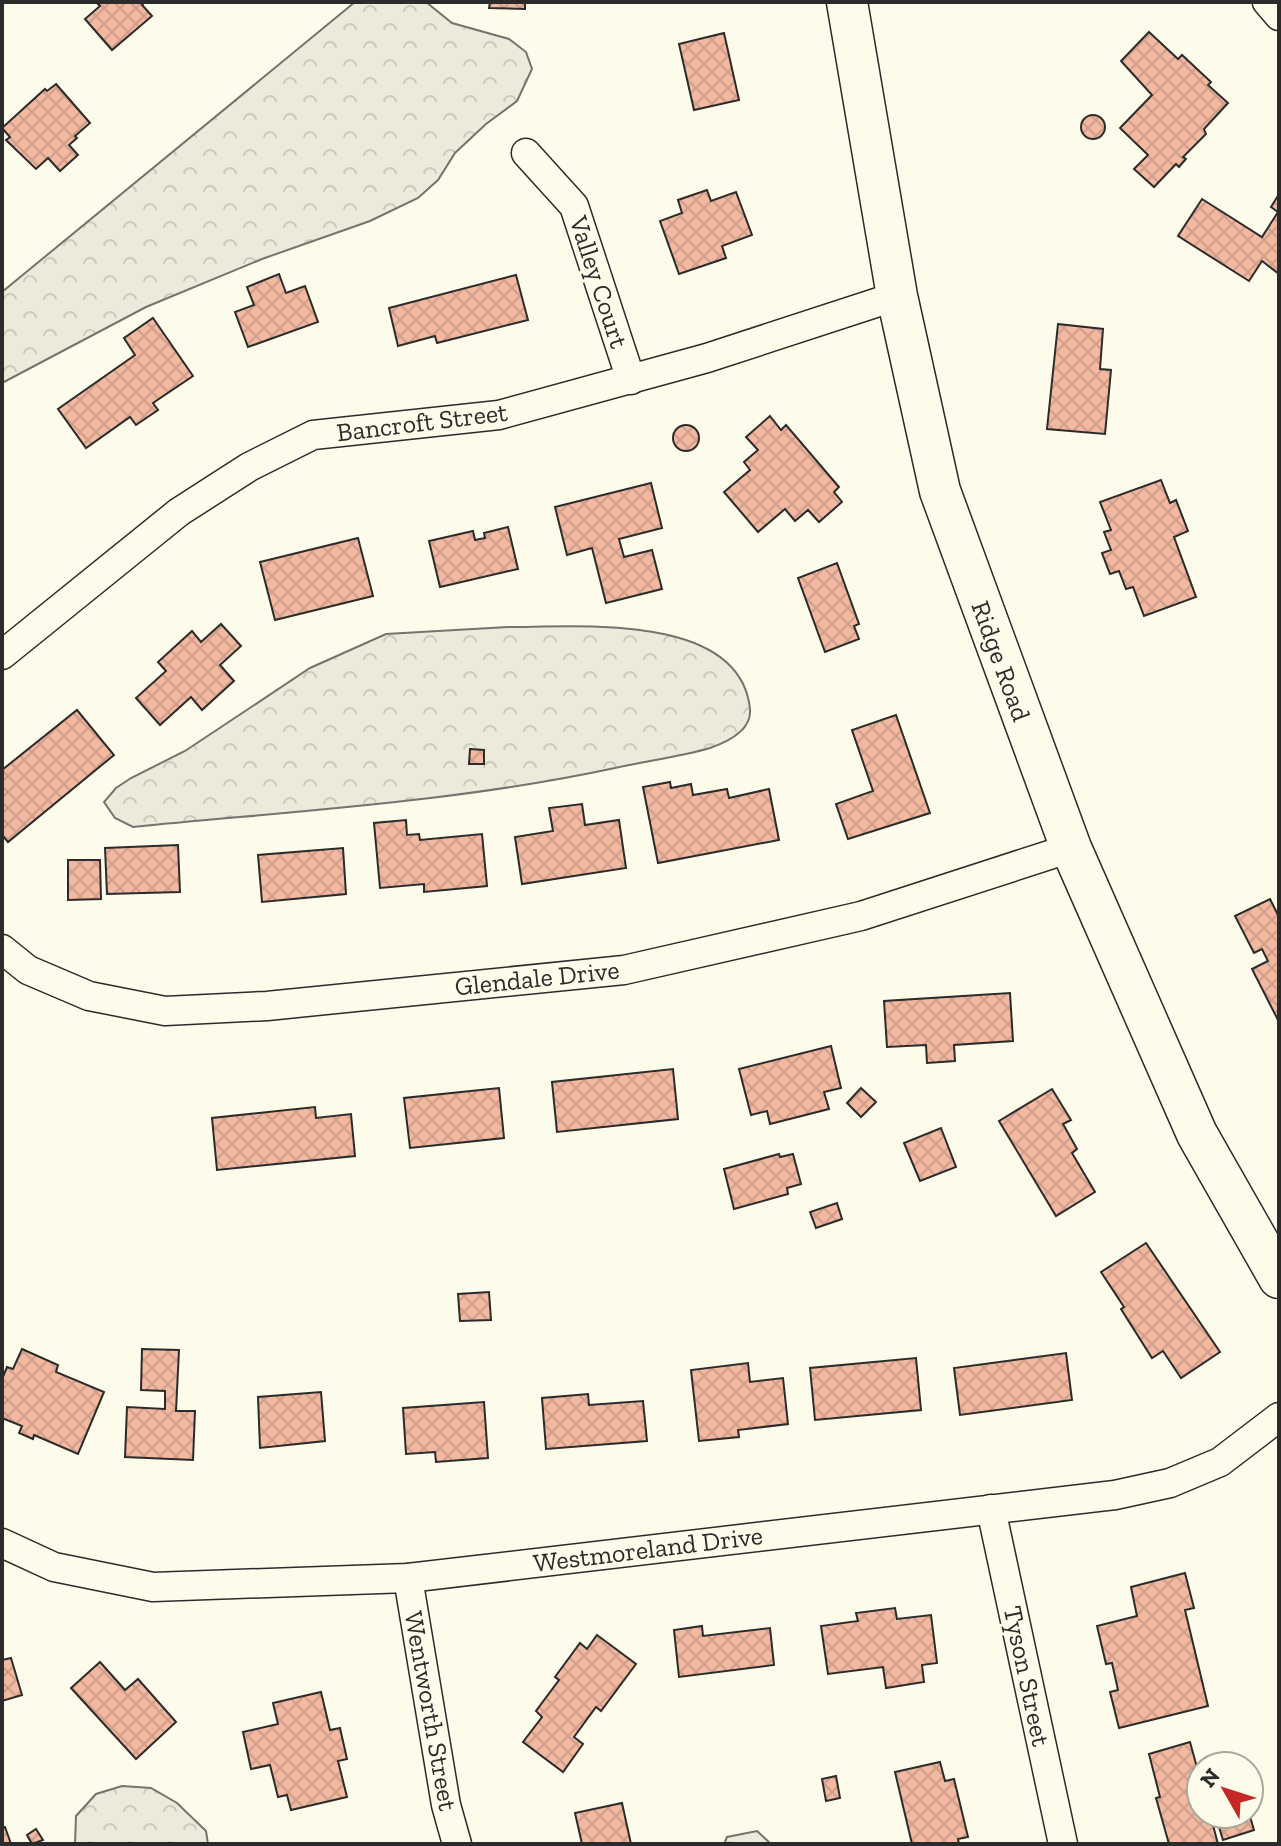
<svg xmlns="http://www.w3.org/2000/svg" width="1281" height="1846" font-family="'Zilla Slab',serif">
	<defs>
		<pattern id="forest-crowns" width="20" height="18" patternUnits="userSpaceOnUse" patternTransform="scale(2)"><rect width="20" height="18" fill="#ecebdb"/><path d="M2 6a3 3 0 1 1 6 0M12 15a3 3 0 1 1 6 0" fill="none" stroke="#cbcabc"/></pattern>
		<pattern id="building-cross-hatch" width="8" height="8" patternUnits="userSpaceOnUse" patternTransform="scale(2)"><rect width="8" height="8" fill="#f2b8a0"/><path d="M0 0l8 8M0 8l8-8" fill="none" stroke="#d09e8a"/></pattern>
	</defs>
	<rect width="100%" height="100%" fill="#fdfbea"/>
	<g fill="url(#forest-crowns)" stroke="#74746e" stroke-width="2">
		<path d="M355,2H426L452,23L509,39L526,52L532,69L517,101L486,124L455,153L438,180L418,198L370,221L262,259L146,307L2,383V292Z"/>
		<path d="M508,627C577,627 740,612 750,709C752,730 727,742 710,748C679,757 646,761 615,768C457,802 294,811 133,827L115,818L104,802L116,788L131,778L185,751L310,668L386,634Z"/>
		<path d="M122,1786L151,1788L177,1803L206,1831L208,1844H75L76,1816L96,1794Z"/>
		<path d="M757,1831L771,1844H724L727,1837Z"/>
	</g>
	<g fill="url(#building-cross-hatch)" stroke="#2b2b2b" stroke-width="2">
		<path d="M96,2H145L142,5L152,16L112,50L85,19L100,6Z"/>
		<path d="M490,2H525V9L489,8Z"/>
		<path d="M1149,32L1178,59L1182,55L1211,82L1208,85L1228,103L1204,129L1206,134L1183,157L1186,159L1179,167L1176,164L1154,187L1134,169L1148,155L1120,128L1152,95L1121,61Z"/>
		<path d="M724,33L739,100L694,110L679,44Z"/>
		<path d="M56,84L90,123L75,136L77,138L69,145L78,155L60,171L48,158L36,169L6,140L10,137L2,128L45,89L47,91Z"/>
		<circle cx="1093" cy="127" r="12"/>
		<path d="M707,190L711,201L736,192L752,235L722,246L726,258L679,274L660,221L682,213L678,200Z"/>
		<path d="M1279,194V274L1262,261L1249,281L1178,236L1202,199L1262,237L1278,212L1271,207Z"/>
		<path d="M279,274L286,293L305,286L318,322L248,347L235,312L254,305L247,287Z"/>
		<path d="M516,275L528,320L437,343L435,336L398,346L389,308Z"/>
		<path d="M153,318L193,376L153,403L158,410L136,425L130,417L86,448L58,409L135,355L124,338Z"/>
		<path d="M1058,324L1103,329L1100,369L1111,370L1105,434L1047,429Z"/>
		<path d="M770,416L781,430L786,425L839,487L834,492L842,502L819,522L808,510L795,521L785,509L758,532L724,492L750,470L744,462L758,450L746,437Z"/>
		<circle cx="686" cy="438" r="13"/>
		<path d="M1161,480L1170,503L1176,500L1188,531L1174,537L1196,597L1144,616L1133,587L1126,589L1119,571L1110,574L1102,553L1111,550L1104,532L1111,530L1100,502Z"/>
		<path d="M651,483L662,528L619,539L624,557L652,550L662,589L606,603L592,548L567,555L555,507Z"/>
		<path d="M508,527L518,569L440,587L429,541L473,531L475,540L485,538L484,533Z"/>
		<path d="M358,538L373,596L275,620L260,562Z"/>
		<path d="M837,563L859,624L854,626L859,639L825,652L798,578Z"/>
		<path d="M221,624L241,646L220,665L234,681L202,710L191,697L160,725L136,698L166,671L158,662L192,631L201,642Z"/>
		<path d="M77,710L114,755L8,842L2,835V770Z"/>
		<path d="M896,715L930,813L848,839L836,804L873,791L852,730Z"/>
		<path d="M470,749L484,750V764H469Z"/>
		<path d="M670,782L671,788L691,784L693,795L727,789L729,798L769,789L779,840L658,863L643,787Z"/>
		<path d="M582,804L585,825L619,820L626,868L522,884L515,837L553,831L549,808Z"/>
		<path d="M406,820L407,835L419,834L420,840L482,834L487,886L424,892V884L380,888L374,823Z"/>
		<path d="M178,845L180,892L107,894L105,848Z"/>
		<path d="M343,848L346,894L262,902L258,855Z"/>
		<path d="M68,860H100L101,899L68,900Z"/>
		<path d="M1270,899L1279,917V1022L1252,969L1268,961L1262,949L1254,953L1235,916Z"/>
		<path d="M1010,993L1013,1041L954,1045L955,1061L927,1063L926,1045L887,1047L884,1001Z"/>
		<path d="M831,1046L841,1088L824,1092L829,1109L770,1124L767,1111L751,1115L739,1069Z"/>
		<path d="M673,1069L678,1119L557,1132L552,1082Z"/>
		<path d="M499,1088L504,1138L410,1148L404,1098Z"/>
		<path d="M861,1088L876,1102L861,1117L847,1103Z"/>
		<path d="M1052,1089L1071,1120L1063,1124L1077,1149L1072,1153L1095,1192L1056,1216L999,1121Z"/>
		<path d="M315,1107L316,1118L351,1114L355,1156L217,1170L212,1118Z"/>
		<path d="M941,1128L956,1167L920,1181L904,1143Z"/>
		<path d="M779,1154L780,1157L793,1154L801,1184L787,1188L788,1194L734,1209L724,1169Z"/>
		<path d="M837,1203L842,1219L816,1228L810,1212Z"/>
		<path d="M1146,1243L1220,1352L1181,1378L1163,1351L1152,1358L1121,1309L1124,1307L1101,1272Z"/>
		<path d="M489,1292L491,1320L460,1321L458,1294Z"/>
		<path d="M22,1349L58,1365L56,1372L104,1392L78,1454L34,1435L33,1439L19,1433L22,1426L2,1418V1379L7,1367L13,1369Z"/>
		<path d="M142,1349L179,1350L176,1411H195L193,1460L125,1457L127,1407L165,1409V1391L141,1390Z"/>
		<path d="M1066,1353L1072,1400L960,1415L954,1368Z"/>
		<path d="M916,1358L921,1410L815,1420L810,1368Z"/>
		<path d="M748,1363L750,1382L783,1378L788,1424L738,1430L739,1437L699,1441L691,1370Z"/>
		<path d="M321,1392L325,1441L260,1448L258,1397Z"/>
		<path d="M588,1394L589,1405L643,1401L647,1441L546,1449L542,1398Z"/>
		<path d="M484,1402L488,1458L436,1462L435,1452L406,1454L403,1408Z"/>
		<path d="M1185,1573L1194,1608L1185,1610L1208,1706L1119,1728L1110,1692L1118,1690L1112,1663L1106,1664L1097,1626L1137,1616L1131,1587Z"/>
		<path d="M895,1608L897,1619L931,1615L937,1663L922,1665L924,1682L886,1688L883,1667L828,1674L821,1626L858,1621L856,1613Z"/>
		<path d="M702,1626L703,1636L770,1628L774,1665L679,1677L674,1630Z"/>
		<path d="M597,1635L636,1664L601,1711L596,1707L574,1737L583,1744L563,1772L523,1742L542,1717L536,1711L559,1680L555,1677L580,1643L587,1649Z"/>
		<path d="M11,1658L22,1695L2,1701V1660Z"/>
		<path d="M100,1662L125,1690L138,1679L176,1722L136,1759L71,1688Z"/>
		<path d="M321,1692L330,1730L340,1728L347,1759L338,1761L347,1797L291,1810L287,1795L278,1797L270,1765L251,1769L243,1732L278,1724L273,1703Z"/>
		<path d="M1190,1742L1201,1782V1814H1210L1218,1844H1169L1156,1798L1160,1797L1149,1754Z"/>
		<path d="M940,1762L945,1781L954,1779L968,1837L958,1839L959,1844H912L895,1772Z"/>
		<path d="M836,1776L840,1798L826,1801L822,1779Z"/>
		<path d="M622,1803L631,1844H582L575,1813Z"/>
		<path d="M1249,1813L1254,1830L1223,1840L1215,1814Z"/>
		<path d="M5,1827L11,1844H2V1828Z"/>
		<path d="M36,1829L43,1840L32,1844L27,1835Z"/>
	</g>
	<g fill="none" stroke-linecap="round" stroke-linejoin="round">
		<defs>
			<g id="street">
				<path d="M1267,2L1279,16"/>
				<path d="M526,153L574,206L631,380"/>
				<path d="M2,655L179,512L249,467L313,435L499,415L707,358L897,296"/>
				<path d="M2,949L28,970L89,996L165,1011L267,1006L624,970L861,916L1071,848"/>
				<path d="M991,1509L1063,1844"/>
				<path d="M2,1543L54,1567L153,1587L408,1578L1115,1495L1170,1483L1220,1462L1279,1417"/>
				<path d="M408,1578L446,1805L457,1844"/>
			</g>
			<path id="secondary" d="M847,2L897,296L940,491L1071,848L1197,1134L1279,1278"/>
		</defs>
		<use href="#street" stroke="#2b2b2b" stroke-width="31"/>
		<use href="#secondary" stroke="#2b2b2b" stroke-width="43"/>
		<use href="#street" stroke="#fdfbea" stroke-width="28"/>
		<use href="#secondary" stroke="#fdfbea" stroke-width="40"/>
	</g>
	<g text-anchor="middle" stroke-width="6" stroke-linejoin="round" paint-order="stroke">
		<g font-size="26" fill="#2b2b2b" stroke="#fdfbea">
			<text transform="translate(599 282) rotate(72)" y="9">Valley Court</text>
			<text transform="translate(422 422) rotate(-7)" y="9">Bancroft Street</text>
			<text transform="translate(1001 661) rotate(70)" y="9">Ridge Road</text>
			<text transform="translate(537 978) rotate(-6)" y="9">Glendale Drive</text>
			<text transform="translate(648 1549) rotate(-7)" y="9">Westmoreland Drive</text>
			<text transform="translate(1027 1676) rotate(78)" y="9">Tyson Street</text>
			<text transform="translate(431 1711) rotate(80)" y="9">Wentworth Street</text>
		</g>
	</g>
	<rect width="1281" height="1846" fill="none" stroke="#2b2b2b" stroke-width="8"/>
	<g transform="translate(1225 1790) rotate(309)"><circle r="38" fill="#fdfbea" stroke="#a9a89e" stroke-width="2"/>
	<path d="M0-6L14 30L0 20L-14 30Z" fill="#c62828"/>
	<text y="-12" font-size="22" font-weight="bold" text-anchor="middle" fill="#2b2b2b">N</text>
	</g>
</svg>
